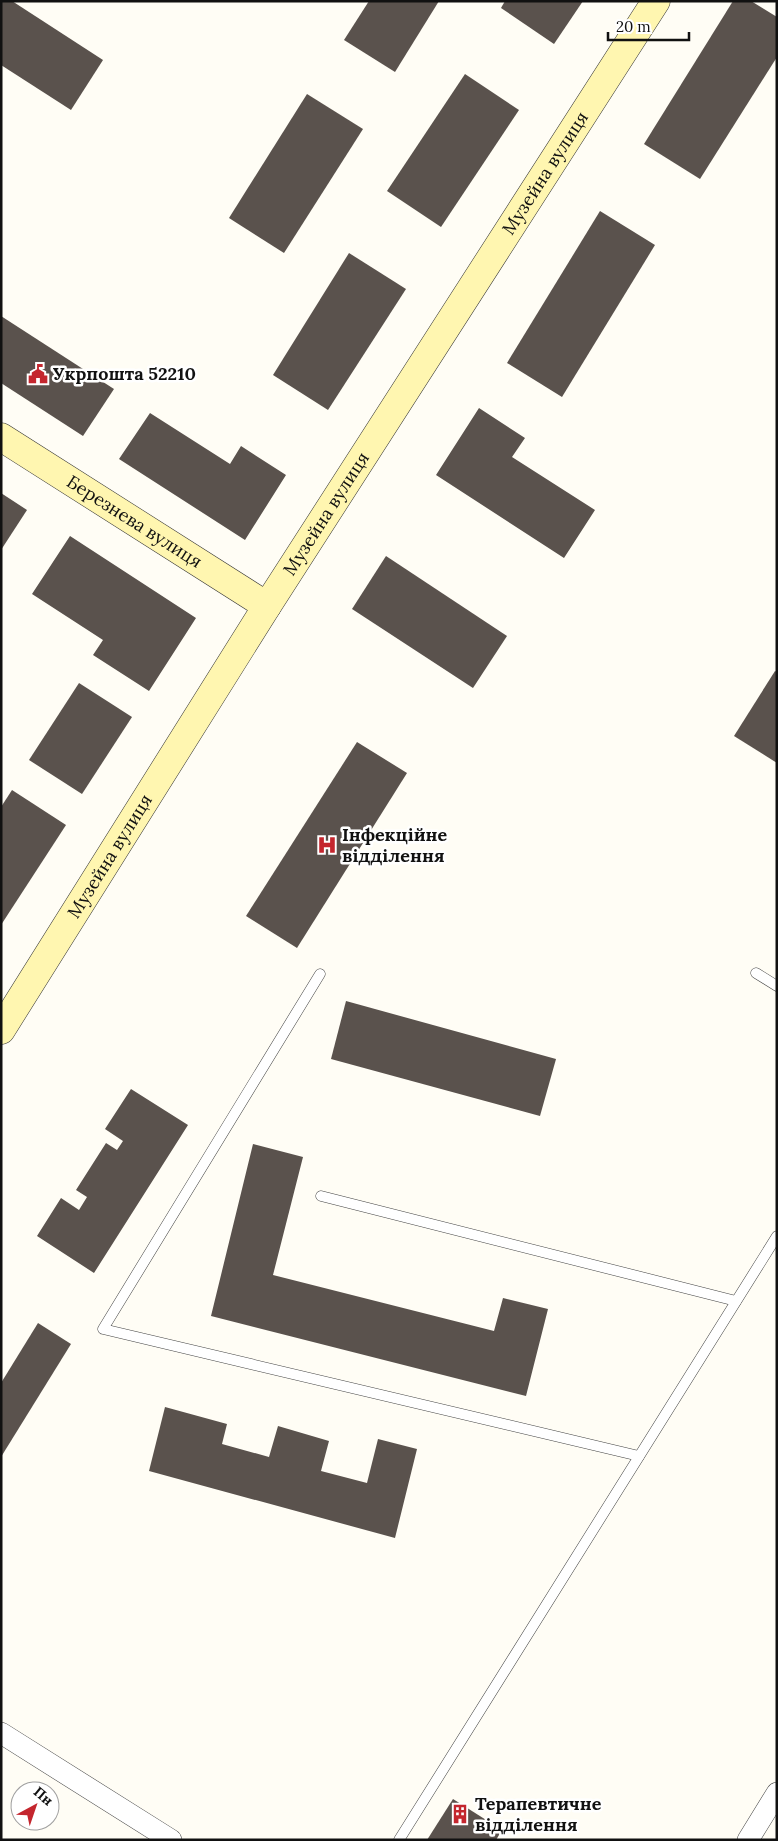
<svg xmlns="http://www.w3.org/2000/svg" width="778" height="1841" font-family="Lora,serif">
	<rect width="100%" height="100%" fill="#fffdf5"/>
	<g fill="#5a524d">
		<path d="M1,1H12L103,60L71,110L1,65Z"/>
		<path d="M369,1H439L395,72L344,40Z"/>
		<path d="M505,1H583L554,44L501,8Z"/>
		<path d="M733,1H751L777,17V57L700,179L644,144Z"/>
		<path d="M465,74L519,110L441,227L387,191Z"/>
		<path d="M307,94L363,129L284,253L229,218Z"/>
		<path d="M600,211L655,245L562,397L507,363Z"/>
		<path d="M349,253L406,289L328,410L273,375Z"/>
		<path d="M1,316L114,389L83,436L1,383Z"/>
		<path d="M479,408L525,438L512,457L595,510L564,558L436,475Z"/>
		<path d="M150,413L230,464L241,446L286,475L245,540L119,459Z"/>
		<path d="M1,493L27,510L1,550Z"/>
		<path d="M70,536L196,618L149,691L93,655L103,640L32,594Z"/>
		<path d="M386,556L507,636L473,688L352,609Z"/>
		<path d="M775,671L777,672V763L734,736Z"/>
		<path d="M79,683L132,717L82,794L29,760Z"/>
		<path d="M357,742L407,773L297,948L246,916Z"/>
		<path d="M12,790L66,825L1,925V807Z"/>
		<path d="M346,1001L556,1059L540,1116L331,1059Z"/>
		<path d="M131,1089L188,1125L94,1273L37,1236L61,1198L79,1210L87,1197L76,1190L106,1143L117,1150L123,1141L105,1129Z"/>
		<path d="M253,1144L303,1157L273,1275L494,1331L503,1298L548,1309L526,1396L211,1316Z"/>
		<path d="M38,1323L71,1344L1,1457V1383Z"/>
		<path d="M165,1407L227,1424L222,1444L269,1457L278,1426L329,1441L321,1471L367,1483L378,1439L417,1449L395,1538L149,1471Z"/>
		<path d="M453,1799L502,1830L496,1840H427Z"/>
	</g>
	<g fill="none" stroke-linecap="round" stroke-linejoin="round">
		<defs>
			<g id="lane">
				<path d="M756,973L777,986"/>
				<path d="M320,974L103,1329L639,1456"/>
				<path d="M321,1196L736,1301"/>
				<path d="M399,1840L777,1236"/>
			</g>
			<g id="street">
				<path d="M1,1733L171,1840"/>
				<path d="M748,1840L777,1793"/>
			</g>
			<g id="secondary">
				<path id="s1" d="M1,437L267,606"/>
				<path id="s2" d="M1,1030L267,606L656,1"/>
			</g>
		</defs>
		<use href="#lane" stroke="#444" stroke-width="11"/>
		<use href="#street" stroke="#444" stroke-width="22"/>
		<use href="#secondary" stroke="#333" stroke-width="29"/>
		<use href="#lane" stroke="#fff" stroke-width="10"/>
		<use href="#street" stroke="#fff" stroke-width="21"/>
		<use href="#secondary" stroke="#fff6b0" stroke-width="28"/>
	</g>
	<defs>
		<symbol id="civic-bare" viewBox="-9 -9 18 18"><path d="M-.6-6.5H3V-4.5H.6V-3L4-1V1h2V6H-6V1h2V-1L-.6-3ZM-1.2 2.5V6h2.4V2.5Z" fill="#c4262e" stroke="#fff" stroke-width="2.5" paint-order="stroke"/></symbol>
		<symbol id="hospital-bare" viewBox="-9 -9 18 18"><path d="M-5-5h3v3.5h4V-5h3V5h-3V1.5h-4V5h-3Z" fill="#c4262e" stroke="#fff" stroke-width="2.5" paint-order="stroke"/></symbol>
		<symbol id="building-bare" viewBox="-9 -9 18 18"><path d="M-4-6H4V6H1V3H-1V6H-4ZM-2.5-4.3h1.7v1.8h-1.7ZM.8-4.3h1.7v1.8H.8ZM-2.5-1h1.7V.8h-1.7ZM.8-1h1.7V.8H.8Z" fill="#c4262e" stroke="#fff" stroke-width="2.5" paint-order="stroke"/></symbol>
	</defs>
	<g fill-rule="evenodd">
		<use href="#civic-bare" x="24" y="360" width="28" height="28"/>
		<use href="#hospital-bare" x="313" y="831" width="28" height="28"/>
		<use href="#building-bare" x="446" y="1800" width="28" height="28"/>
	</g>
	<g text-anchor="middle" stroke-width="5" stroke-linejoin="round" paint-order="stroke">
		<g font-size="18" fill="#111" stroke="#fff">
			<text dy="6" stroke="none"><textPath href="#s2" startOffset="1015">Музейна вулиця</textPath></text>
			<text dy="6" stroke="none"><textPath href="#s2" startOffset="610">Музейна вулиця</textPath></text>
			<text dy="6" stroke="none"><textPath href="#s1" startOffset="158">Березнева вулиця</textPath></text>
			<text dy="6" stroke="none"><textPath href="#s2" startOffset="205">Музейна вулиця</textPath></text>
		</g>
		<g font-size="18" font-weight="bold" fill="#111" stroke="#fff" text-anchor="start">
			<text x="53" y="380">Укрпошта 52210</text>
			<text x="342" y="841">Інфекційне<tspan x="342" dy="21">відділення</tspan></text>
			<text x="475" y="1810">Терапевтичне<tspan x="475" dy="21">відділення</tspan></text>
		</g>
	</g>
	<rect width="778" height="1841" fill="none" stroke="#111111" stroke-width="5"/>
	<g transform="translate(35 1806) rotate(40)"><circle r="24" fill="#ffffff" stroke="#a0a0a0"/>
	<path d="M0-4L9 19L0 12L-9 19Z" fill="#c4262e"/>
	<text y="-8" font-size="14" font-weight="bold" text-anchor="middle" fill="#111111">Пн</text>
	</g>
	<path d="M608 32v8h81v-8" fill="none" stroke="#111111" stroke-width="2.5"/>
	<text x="616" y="32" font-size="15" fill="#111111" stroke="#ffffff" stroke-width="4" paint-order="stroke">20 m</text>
</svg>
